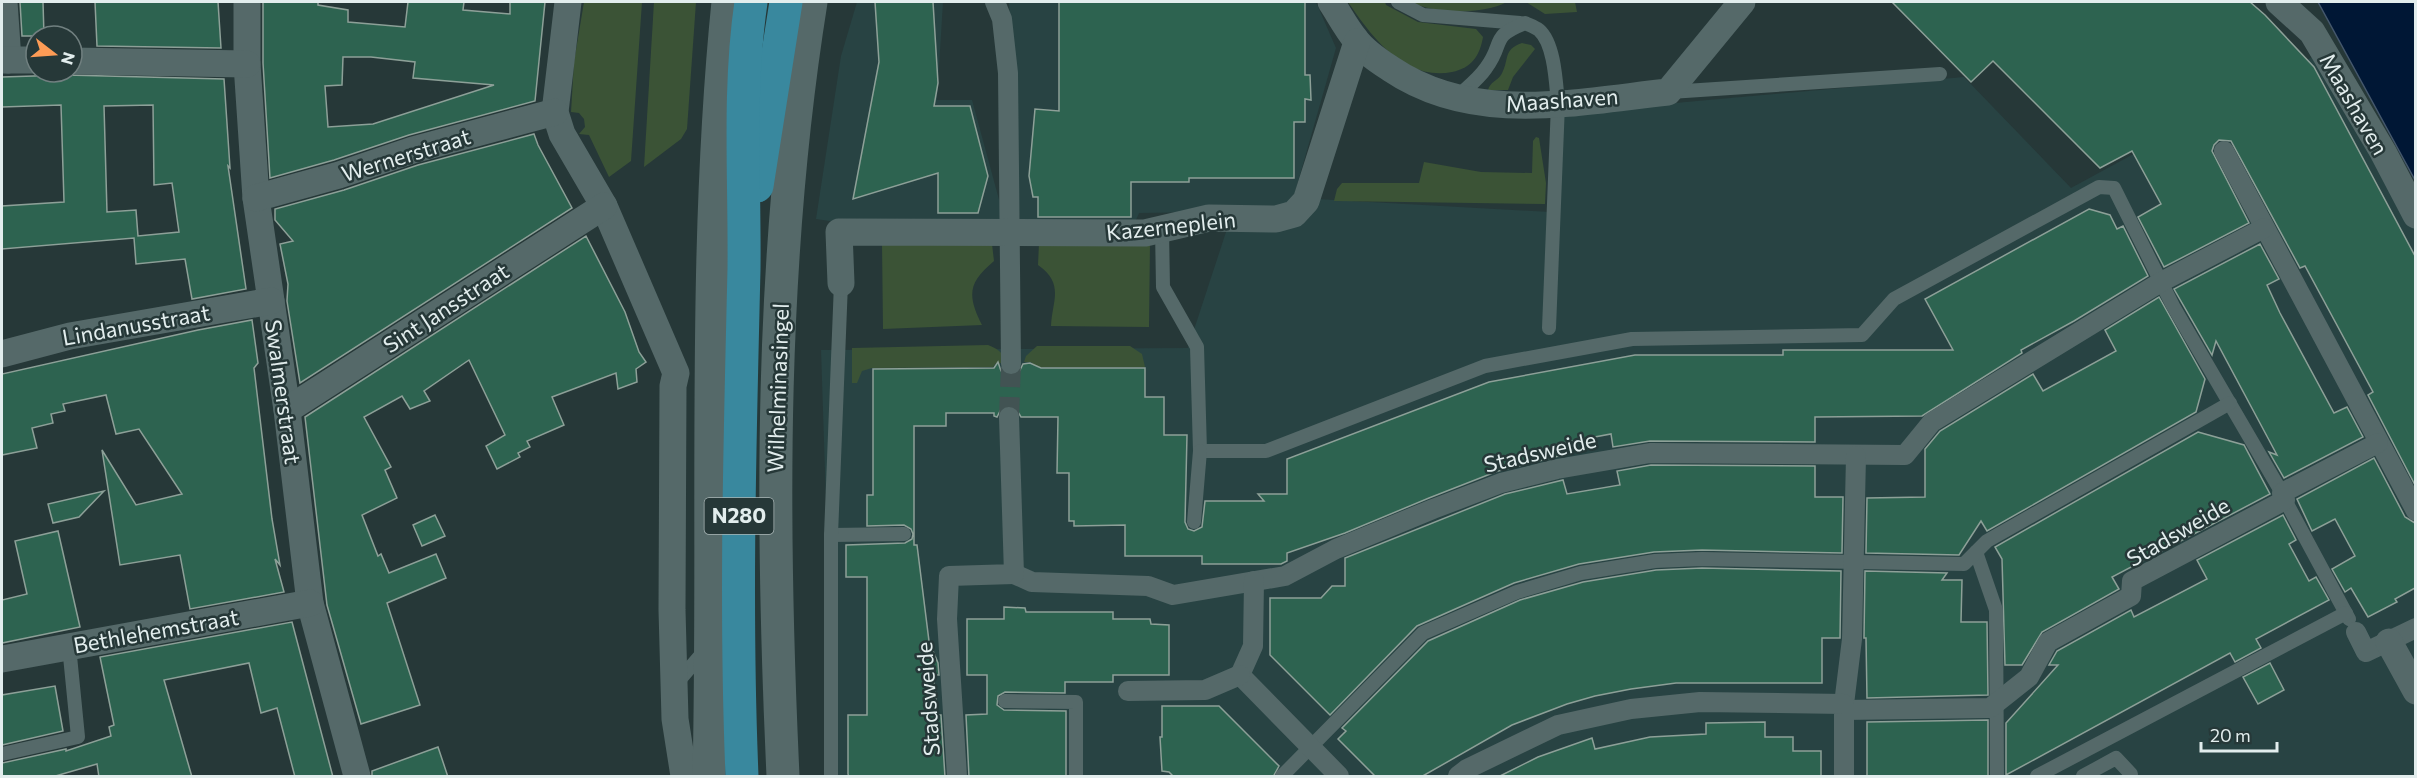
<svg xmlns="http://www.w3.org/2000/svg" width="2417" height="778" font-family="Commissioner,sans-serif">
	<rect width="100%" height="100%" fill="#263838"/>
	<g fill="#284343">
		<path d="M857,2H943L937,100H972L1007,229L864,226L816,219L841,56Z"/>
		<path d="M1009,2H1316L1336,48L1294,196L1279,211L1139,213L1133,227L1020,229Z"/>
		<path d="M2314,56L2415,205V776H835L821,350L1188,348L1227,229L1316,199L1550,212L1554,114L1964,77L2071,188Z"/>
	</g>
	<g fill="#3b5336">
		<path d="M584,2H642L631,161L609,177L589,135L579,134L585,127L584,119L579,113L571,112L574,62Z"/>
		<path d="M654,2H696L687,129L681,139L644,167Z"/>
		<path d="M1348,2H1385L1386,5L1418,22L1476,29L1483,37C1480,55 1472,68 1452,72C1404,81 1372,37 1348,2Z"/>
		<path d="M1410,2H1507C1482,15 1436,14 1410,2Z"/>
		<path d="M1526,2H1575L1577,12L1545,14Z"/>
		<path d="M1522,43L1531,45L1535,49L1513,77L1508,90H1488C1490,82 1497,81 1501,75C1510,60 1502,50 1522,43Z"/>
		<path d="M1536,137L1539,138L1546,183L1545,204L1334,201L1337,189L1342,183H1419L1424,162L1481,172L1532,173L1533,141Z"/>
		<path d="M882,243L992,244L994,261C968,283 967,295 982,325L883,329Z"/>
		<path d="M1039,243H1150L1149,327L1051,326C1052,301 1065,284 1038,265Z"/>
		<path d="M988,345C998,349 1003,352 1006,363H996L993,367L872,368L862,371L857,383H852V348Z"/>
		<path d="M1037,346H1130L1142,354L1145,367H1036L1031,362H1024L1026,356Z"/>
	</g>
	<path fill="#001735" stroke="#44576c" stroke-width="1.5" d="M2318,2H2415V180Z"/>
	<g fill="#2d6350" stroke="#8da098" stroke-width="1.5" fill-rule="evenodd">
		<path d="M20,2H43L44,36H22Z"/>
		<path d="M95,2H218L221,48L97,46Z"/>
		<path d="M263,2H318V5L348,10V22L405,27L408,2H464L463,10L510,14V2H545L535,101L409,135L334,160L270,178L263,63ZM343,57H371L415,62L413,78L494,85L373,124L328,127L325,86L342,85Z"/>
		<path d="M875,2H933L938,83L934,106H970L988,176L978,213H938V173L853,199L879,62Z"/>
		<path d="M1059,2H1305V75H1310L1311,100L1305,99V122H1294V178H1189V182H1131V217H1038V197H1033L1029,176L1035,109L1059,111Z"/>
		<path d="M1892,2H2250L2265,15L2314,67L2415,256V485L2368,395L2373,392L2305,266L2300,268L2231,141L2219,140L2214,145L2212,151L2249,223L2164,267L2138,217L2161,204L2132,151L2100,168L1993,61L1971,82Z"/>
		<path d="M66,75L224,79L230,168L228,166L246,289L192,299L185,259L136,264L134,238L2,249V206L64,202L61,105L2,107V77ZM153,105L154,185L172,183L179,232L138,236L136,210L107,212L104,106Z"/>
		<path d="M534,134L538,145L572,208L300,383L287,301L288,284L280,244L293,241L275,220V209L344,190L418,165Z"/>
		<path d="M2089,209L2110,215L2117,229L2123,226L2148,276L2074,321L2021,350L2022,353L1922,416L1815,417V442L1650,441L1613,447L1611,434L1557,444L1559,456L1498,471L1429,498L1345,533L1287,553V561L1281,564H1202V556H1125V525L1074,526V521H1069V473H1057L1058,417H1021L1015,407L1008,405L1002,407L997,417L994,416V413H946V426H914V545H917L929,641L938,663L939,675H933L938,715H941L945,777H849L848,774V715H867V577H846V545L905,543L912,539L913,534L911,529L904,525L867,526V495H873V369L994,368L998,362L1001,371L1011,376L1018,374L1023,364L1030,363L1041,368H1145V397H1164V435H1187L1185,522L1188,529L1194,531L1202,527L1205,501H1264L1258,494H1287V459L1489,382L1635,355H1783V350H1953L1925,299Z"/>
		<path d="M586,236L625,312L639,352L646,362L636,369L637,382L618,389L616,373L552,397L564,425L527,441L530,447L518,453L520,457L497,469L486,446L505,435L469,360L424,391L430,401L410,409L402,396L364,417L391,467L385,470L397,498L362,515L378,556L381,554L389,573L436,554L446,578L387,603L420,705L361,724L327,605L305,417Z"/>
		<path d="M2260,244L2279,279L2267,285L2280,313L2334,413L2347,407L2363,437L2284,478L2269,452L2277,455L2216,341L2212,355L2174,289Z"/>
		<path d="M2159,297L2205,379L2196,412L1987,531L1981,521L1959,555L1866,553L1867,498L1925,497V449L1940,431L2033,374L2043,391L2116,351L2105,330Z"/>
		<path d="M252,320L258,363L254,368L272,519L280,565L275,559L284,592L190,609L180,555L120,565L102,450L136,505L182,494L139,429L116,434L106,395L63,404L65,411L51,414L53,423L32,428L37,448L2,455V374L198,330Z"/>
		<path d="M2198,432L2244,445L2270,494L2112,577L2119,589L2042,632L2022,665H2005L2002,559L1995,547Z"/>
		<path d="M2374,458L2405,517L2415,523V588L2395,599L2397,602L2368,617L2351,588L2345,592L2332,569L2355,556L2335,519L2312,531L2297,499Z"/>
		<path d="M1651,465L1815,466V497H1843L1842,553L1702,550L1654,552L1579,564L1514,583L1417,626L1330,715L1270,655V598H1321L1332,586H1345V558L1505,494L1563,480L1567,494L1620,485L1617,471Z"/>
		<path d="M104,491L79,517L53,523L48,504Z"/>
		<path d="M435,515L445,536L422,546L413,525Z"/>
		<path d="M2283,515L2296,540L2289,544L2309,581L2316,577L2329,600L2256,639L2261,648L2235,662L2230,653L2006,775V723L2058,665H2049L2057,651L2131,610L2134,617L2207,579L2197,560Z"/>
		<path d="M58,531L80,627L2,643V600L27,594L15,541Z"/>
		<path d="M1702,568L1841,571L1840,638H1822V683H1676L1631,689L1595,696L1567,704L1512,725L1421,777H1376L1338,739L1346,731L1342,728L1428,641L1520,600L1583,582L1656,570Z"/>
		<path d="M1865,571L1947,573L1942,580H1962L1961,622H1987L1988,695L1867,698L1866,638H1864Z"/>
		<path d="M1004,607L1025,608L1026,612H1113V619H1150L1151,624L1169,625V675H1113V682H1065V693L1005,692L998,696L997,705L1004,710L1066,711V777H969L966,715L987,714V675H967V619H1004Z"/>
		<path d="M292,622L333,777H295L277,708L261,713L249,663L164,680L192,777H99L97,764L52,777H2V763L66,749V751L111,736L109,727L114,725L100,657Z"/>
		<path d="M2270,663L2284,690L2258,704L2243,677Z"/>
		<path d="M55,686L63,731L2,745V695Z"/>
		<path d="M1162,706H1219L1279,766L1273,777H1174L1169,772L1162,771L1160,737H1162Z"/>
		<path d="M1988,720V777H1867V722Z"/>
		<path d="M1765,722V737H1793V751H1821V777H1498L1538,757L1592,738L1595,749L1650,737L1706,734V723Z"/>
		<path d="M438,747L448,777H372V771Z"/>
	</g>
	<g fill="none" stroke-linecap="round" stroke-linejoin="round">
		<path stroke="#425353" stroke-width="20" stroke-dasharray="20 10" stroke-linecap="butt" d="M1009,417L1011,364"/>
		<g stroke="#556969" stroke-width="14">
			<path d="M1398,2L1423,15L1520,23"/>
			<path d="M1670,92L1940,74"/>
			<path d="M1455,99C1465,89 1478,80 1486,68C1505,43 1489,37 1525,23C1529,25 1535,27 1539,30C1555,44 1556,85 1558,104L1549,328"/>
			<path d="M1162,229L1163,287L1197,347L1200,451H1266L1485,366L1632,339L1862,335L1894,299L2099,187L2114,188L2173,306L2282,493"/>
			<path d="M2285,500L2349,619"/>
			<path d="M1194,522L1200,451"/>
			<path d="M831,535L904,534"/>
			<path d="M1976,552L1996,610L1997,776"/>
			<path d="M676,684L706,649"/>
			<path d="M1005,701L1076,702V776"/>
			<path d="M2,754L78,737L69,646"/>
			<path d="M831,776V535L841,283"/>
			<path d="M1282,776L1423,633L1517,592L1581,573L1655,561L1702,559L1964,564L1987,541L2230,403"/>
			<path d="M2037,776L2346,613"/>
			<path d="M2083,776L2116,758L2131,774"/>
		</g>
		<g stroke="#556969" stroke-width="20">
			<path d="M995,2L1002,19L1008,73L1011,364"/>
			<path d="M2224,151L2416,511"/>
			<path d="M1014,574L1032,582L1148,586L1173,595L1285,576L1336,549L1433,509L1501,483L1557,469L1650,453L1905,455L1932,422L2161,282L2264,228"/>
			<path d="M1254,581L1253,646L1240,675L1339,776"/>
			<path d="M2356,632L2366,652L2416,628"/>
			<path d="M1128,691L1205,690L1240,675"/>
			<path d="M1844,704L1852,639L1856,456"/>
			<path d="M1844,710L1990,708L2029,677L2048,642L2131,596L2132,581L2285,500L2282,493L2378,443"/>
			<path d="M957,776L947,619L949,576L1014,574L1009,417"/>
			<path d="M1458,776L1467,769L1558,725L1631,709L1700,702L1844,704V776"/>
		</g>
		<g stroke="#556969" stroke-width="27">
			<path d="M4,2L8,60"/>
			<path d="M247,2V64L256,198L287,410L310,603L357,776"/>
			<path d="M568,2L555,112L562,134L604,206L676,373L673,386L672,610L675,719L684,776"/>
			<path d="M1331,2C1339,14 1346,28 1356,40C1365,52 1379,61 1391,69C1474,125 1575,102 1668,92L1742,2"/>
			<path d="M2279,2L2312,32L2383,152L2416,215"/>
			<path d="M2,60H36"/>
			<path d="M72,61L247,64"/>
			<path d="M256,198L339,175L413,150L555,112"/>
			<path d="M841,283L839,232L1145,233L1209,218L1276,219L1294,214L1306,201L1357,42"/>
			<path d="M2,354L70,336L271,301"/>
			<path d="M287,410L604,206"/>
			<path d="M2389,642L2416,691"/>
			<path d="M2,659L310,603"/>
		</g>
		<g stroke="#556969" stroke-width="33">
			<path d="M709,776C715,518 702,259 728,2"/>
			<path d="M783,776C771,518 770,258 811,2"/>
		</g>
		<g stroke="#39889e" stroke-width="33">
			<path d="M757,186L786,2"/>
			<path d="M742,776C735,607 740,438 744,269C745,179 738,91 751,2"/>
		</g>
	</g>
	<g text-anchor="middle" stroke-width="5" stroke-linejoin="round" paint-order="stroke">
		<rect fill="#263838" stroke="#aab7b7" stroke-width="1.5" x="704.5" y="498" width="69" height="36" rx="4.5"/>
		<g font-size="21" font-weight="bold" fill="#e2eded">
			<text x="739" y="523">N280</text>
		</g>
		<g font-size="22" fill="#e2eded" stroke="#263838">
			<text transform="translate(1562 100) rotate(-4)" y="8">Maashaven</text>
			<text transform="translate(2354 104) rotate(60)" y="8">Maashaven</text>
			<text transform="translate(406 155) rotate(-17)" y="8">Wernerstraat</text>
			<text transform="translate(1171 226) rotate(-6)" y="8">Kazerneplein</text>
			<text transform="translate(446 308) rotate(-33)" y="8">Sint Jansstraat</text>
			<text transform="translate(136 325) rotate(-10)" y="8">Lindanusstraat</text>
			<text transform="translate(778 388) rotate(-88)" y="8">Wilhelminasingel</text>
			<text transform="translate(283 392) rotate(82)" y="8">Swalmerstraat</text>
			<text transform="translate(1540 452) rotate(-13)" y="8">Stadsweide</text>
			<text transform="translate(2178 532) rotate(-30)" y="8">Stadsweide</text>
			<text transform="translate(156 631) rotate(-10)" y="8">Bethlehemstraat</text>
			<text transform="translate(928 699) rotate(-94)" y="8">Stadsweide</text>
		</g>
	</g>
	<rect width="2417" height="778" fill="none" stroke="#e2eded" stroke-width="6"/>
	<g transform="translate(54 54) rotate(107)"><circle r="28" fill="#263838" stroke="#718080" stroke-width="1.5"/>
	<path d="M0-4.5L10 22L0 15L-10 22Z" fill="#fd9c56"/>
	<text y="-9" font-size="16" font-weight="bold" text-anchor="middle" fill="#e2eded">N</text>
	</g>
	<path d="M2201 742v9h76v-9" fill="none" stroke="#e2eded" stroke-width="3"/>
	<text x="2210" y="742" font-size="18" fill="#e2eded" stroke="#263838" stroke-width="4.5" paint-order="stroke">20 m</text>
</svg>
